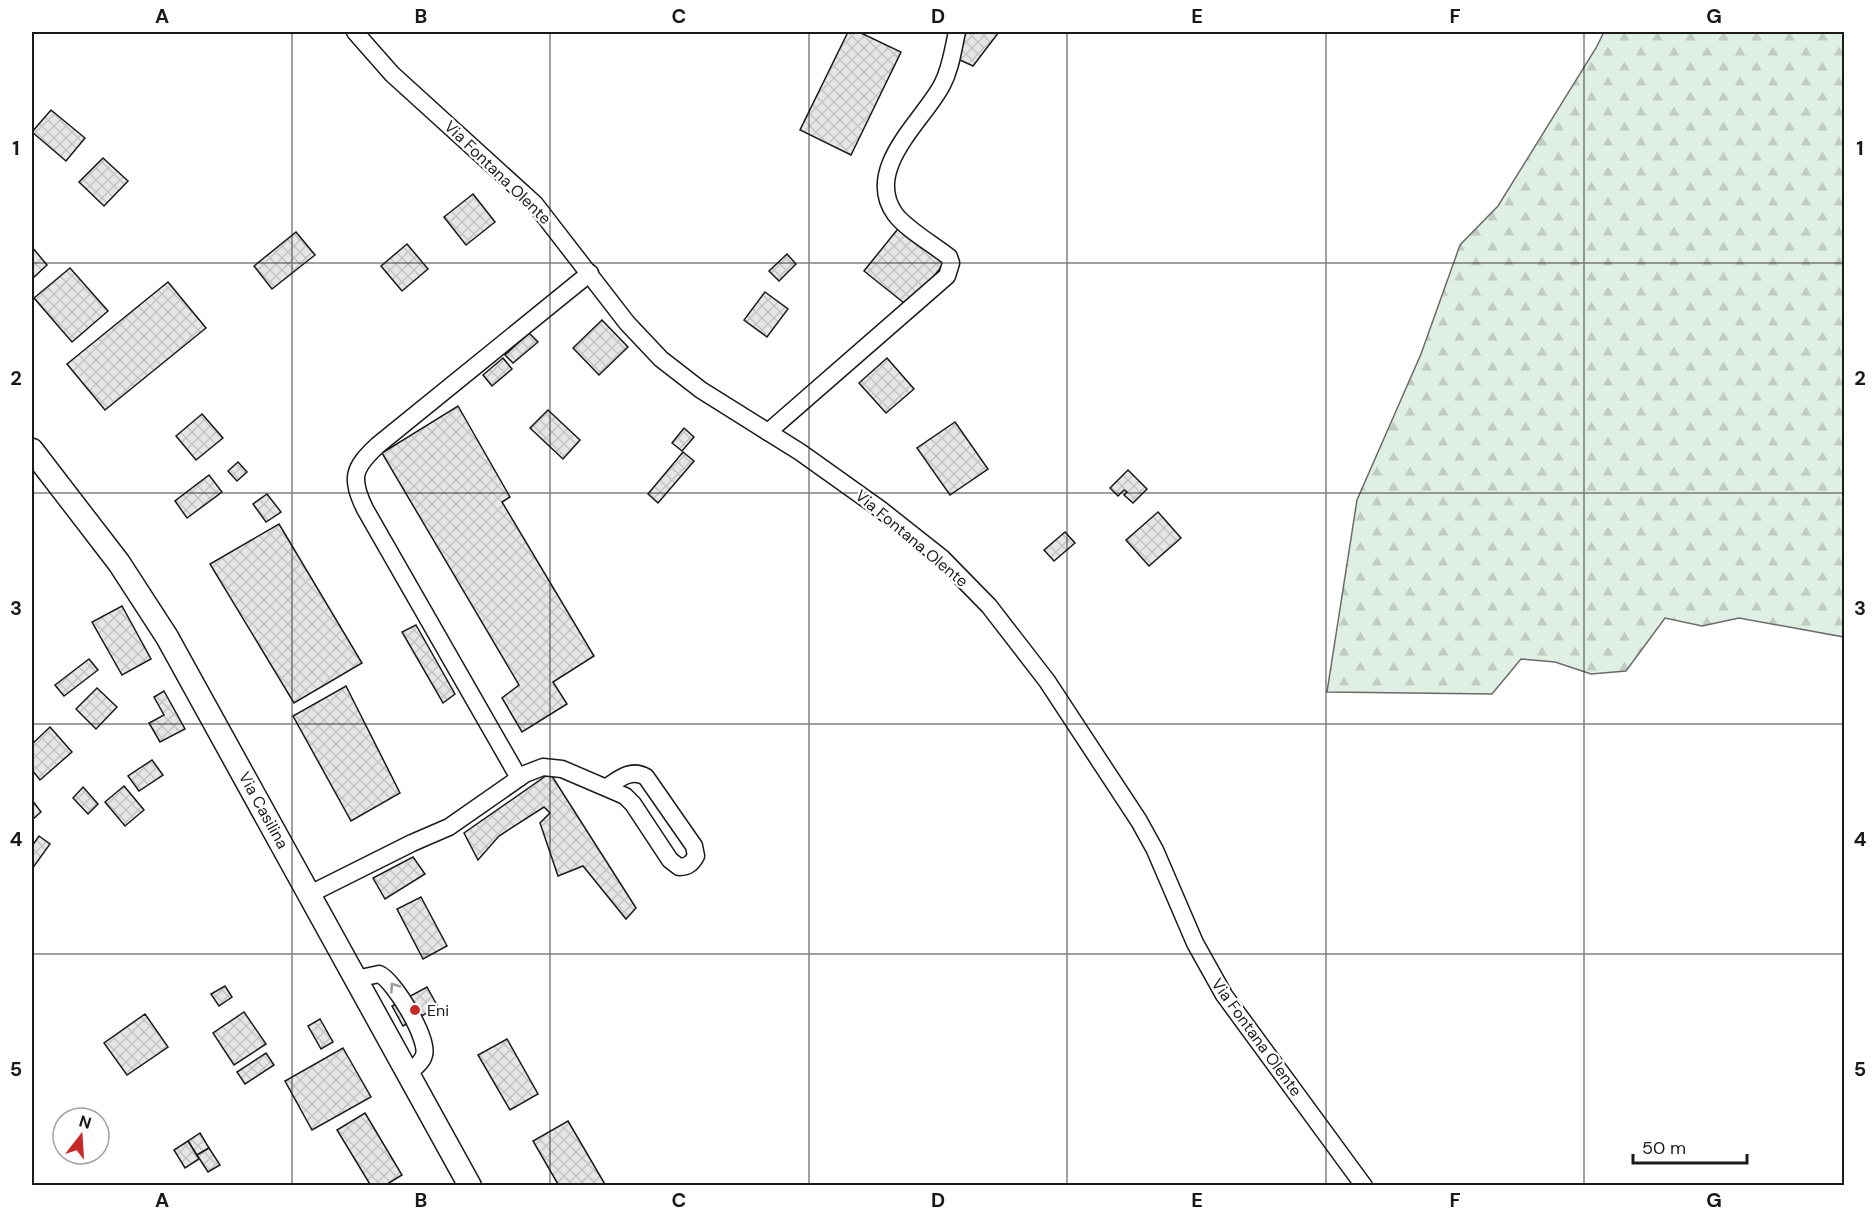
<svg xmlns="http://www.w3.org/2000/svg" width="1876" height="1217" font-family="'DM Sans',sans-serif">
	<defs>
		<pattern id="forest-firs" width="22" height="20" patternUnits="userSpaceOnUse" patternTransform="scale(1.5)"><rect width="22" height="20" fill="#e0efe3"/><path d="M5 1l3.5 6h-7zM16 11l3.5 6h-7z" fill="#c0ccc2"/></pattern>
		<pattern id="building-cross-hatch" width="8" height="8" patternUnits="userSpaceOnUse" patternTransform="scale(1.5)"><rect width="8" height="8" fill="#e6e6e6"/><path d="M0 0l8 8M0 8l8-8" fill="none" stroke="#c5c5c5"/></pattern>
	</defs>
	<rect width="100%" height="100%" fill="#fff"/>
	<path fill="url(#forest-firs)" stroke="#6a6a6a" stroke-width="1.5" d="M1604,32H1844V637L1739,618L1702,626L1665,618L1626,671L1591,674L1555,662L1521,659L1492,694L1327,692L1357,500L1421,354L1460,245L1498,206L1596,48Z"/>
	<g fill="url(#building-cross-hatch)" stroke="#1a1a1a" stroke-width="1.5">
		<path d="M848,32H859L901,52L851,155L800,130Z"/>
		<path d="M967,32H999L973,66L960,60L958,44Z"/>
		<path d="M51,110L85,138L66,161L32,132Z"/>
		<path d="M103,158L128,181L104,206L79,182Z"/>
		<path d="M473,194L495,222L466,245L444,217Z"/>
		<path d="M901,225L946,261L909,307L864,271Z"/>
		<path d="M296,232L315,255L272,289L254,266Z"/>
		<path d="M407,244L428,269L402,291L381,266Z"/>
		<path d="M32,247L47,265L32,279Z"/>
		<path d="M787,254L796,264L779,281L769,271Z"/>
		<path d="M70,268L108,311L72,342L34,298Z"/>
		<path d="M168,282L206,328L105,410L67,364Z"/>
		<path d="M765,292L788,309L767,337L744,320Z"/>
		<path d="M602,320L628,347L599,375L573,348Z"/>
		<path d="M529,333L538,342L513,363L505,355Z"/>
		<path d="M503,358L512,369L492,386L483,375Z"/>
		<path d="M887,358L914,389L886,413L859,383Z"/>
		<path d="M458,406L510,497L502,502L594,656L553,682L567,704L522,732L502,698L519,685L382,453Z"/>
		<path d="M548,410L580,440L563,459L530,428Z"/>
		<path d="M202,414L223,438L196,460L176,436Z"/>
		<path d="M955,422L988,469L950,495L917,448Z"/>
		<path d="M684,428L694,437L682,451L672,443Z"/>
		<path d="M683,452L694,461L658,503L648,494Z"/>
		<path d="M238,462L247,472L237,481L228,471Z"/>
		<path d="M1128,470L1147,489L1133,503L1124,495L1127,492L1124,490L1118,496L1110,488Z"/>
		<path d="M209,475L222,492L187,518L175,501Z"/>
		<path d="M267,494L281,512L266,522L253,504Z"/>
		<path d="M1158,512L1181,538L1149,566L1126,540Z"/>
		<path d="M279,524L362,663L294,703L210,564Z"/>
		<path d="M1065,532L1075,543L1054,561L1044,550Z"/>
		<path d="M122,606L151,659L122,675L92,622Z"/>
		<path d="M416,625L455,694L443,703L402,632Z"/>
		<path d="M89,659L98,670L64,696L55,685Z"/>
		<path d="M346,686L400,793L351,821L293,716Z"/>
		<path d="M97,688L117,707L96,729L76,709Z"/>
		<path d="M164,691L185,729L160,742L149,723L164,715L154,697Z"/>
		<path d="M50,727L72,752L40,780L32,770V744Z"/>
		<path d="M152,760L163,775L139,791L128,776Z"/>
		<path d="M550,773L636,908L626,919L583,866L558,876L540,823L550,813L544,807L499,836L478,860L464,833Z"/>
		<path d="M124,786L144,810L125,826L105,802Z"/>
		<path d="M83,787L98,804L88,814L73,798Z"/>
		<path d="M32,800L41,812L32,820Z"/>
		<path d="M39,836L50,844L32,869V846Z"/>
		<path d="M413,857L425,874L385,899L373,878Z"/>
		<path d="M421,897L447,946L423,959L397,909Z"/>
		<path d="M225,986L232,997L219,1006L211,994Z"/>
		<path d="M427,987L438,1007L403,1026L392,1006Z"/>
		<path d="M244,1012L266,1044L234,1065L213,1033Z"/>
		<path d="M145,1014L168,1047L127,1075L104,1043Z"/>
		<path d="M320,1019L333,1042L321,1049L308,1026Z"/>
		<path d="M507,1039L538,1094L510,1110L478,1055Z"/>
		<path d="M343,1048L371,1097L312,1130L285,1081Z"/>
		<path d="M266,1053L274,1065L245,1084L237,1072Z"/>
		<path d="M365,1113L402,1175L384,1186H371L337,1130Z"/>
		<path d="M568,1121L606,1186H559L533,1141Z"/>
		<path d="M200,1133L209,1148L197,1155L188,1141Z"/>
		<path d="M188,1141L199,1159L185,1168L174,1150Z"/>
		<path d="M209,1148L220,1165L208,1172L197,1155Z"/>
	</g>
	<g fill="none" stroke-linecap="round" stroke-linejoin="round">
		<defs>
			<g id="minor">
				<path d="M355,32L392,74L535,204L627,323L661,359L701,390L800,452L880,509L942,558L989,606L1047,681L1139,821L1155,850L1195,943L1224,995L1364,1186"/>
				<path d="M768,432L947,276L951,263L949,257C934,245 906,229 895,214C863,169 923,121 942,85C951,68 953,49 957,32"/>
				<path d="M519,778L365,509C350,478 353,468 378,445L590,273"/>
				<path d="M310,894L412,843L449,827L525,774L543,767L562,769L625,796L633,804L670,860L679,867C688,867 692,863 696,856L694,846L646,777C631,768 619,779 607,787"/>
				<path d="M356,979L379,974C394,980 429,1039 424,1055C422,1063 414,1068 408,1073"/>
			</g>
			<path id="major" d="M32,450L119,563L167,637L470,1186"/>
		</defs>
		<use href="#minor" stroke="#1a1a1a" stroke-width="19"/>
		<use href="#major" stroke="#1a1a1a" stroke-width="25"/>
		<use href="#minor" stroke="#fff" stroke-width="16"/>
		<use href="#major" stroke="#fff" stroke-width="22"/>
	</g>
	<defs><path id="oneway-chevron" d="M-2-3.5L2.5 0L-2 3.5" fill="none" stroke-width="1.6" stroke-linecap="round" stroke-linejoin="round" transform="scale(1.5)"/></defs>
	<use stroke="#989898" href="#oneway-chevron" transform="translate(394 987) rotate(-125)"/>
	<path fill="none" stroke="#1a1a1a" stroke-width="1.5" stroke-opacity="0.55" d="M292,32V1186M550,32V1186M809,32V1186M1067,32V1186M1326,32V1186M1584,32V1186M32,263H1844M32,493H1844M32,724H1844M32,954H1844"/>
	<circle fill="#c62828" stroke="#fff" stroke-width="2" cx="415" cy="1010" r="6"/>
	<g text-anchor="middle" stroke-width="4.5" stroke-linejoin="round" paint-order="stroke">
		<g font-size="16" fill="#1a1a1a" stroke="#fff">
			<text transform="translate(498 172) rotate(44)" y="6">Via Fontana Olente</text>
			<text transform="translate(912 538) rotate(40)" y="6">Via Fontana Olente</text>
			<text transform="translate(264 810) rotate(61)" y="6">Via Casilina</text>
			<text transform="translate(1257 1037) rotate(54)" y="6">Via Fontana Olente</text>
		</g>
		<g font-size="16" fill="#1a1a1a" stroke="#fff" text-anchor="start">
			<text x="427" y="1016">Eni</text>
		</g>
	</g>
	<rect width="1876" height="1217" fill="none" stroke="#ffffff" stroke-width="66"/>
	<g transform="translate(81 1136) rotate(17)"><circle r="28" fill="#ffffff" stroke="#a3a3a3" stroke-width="1.5"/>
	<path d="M0-4.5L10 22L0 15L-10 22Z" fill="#c62828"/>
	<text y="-9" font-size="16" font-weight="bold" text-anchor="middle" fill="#1a1a1a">N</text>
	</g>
	<path d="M1633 1154v9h114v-9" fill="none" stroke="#1a1a1a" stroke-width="3"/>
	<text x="1642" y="1154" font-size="18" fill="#1a1a1a" stroke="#ffffff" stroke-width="4.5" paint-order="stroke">50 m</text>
	<rect x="33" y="33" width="1810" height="1151" fill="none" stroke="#1a1a1a" stroke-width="2"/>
	<g font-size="20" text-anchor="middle" font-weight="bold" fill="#1a1a1a">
		<text x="162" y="23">A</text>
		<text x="421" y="23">B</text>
		<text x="679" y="23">C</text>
		<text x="938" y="23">D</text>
		<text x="1197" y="23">E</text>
		<text x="1455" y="23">F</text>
		<text x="1714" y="23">G</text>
		<text x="16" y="155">1</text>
		<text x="1860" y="155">1</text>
		<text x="16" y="385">2</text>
		<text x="1860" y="385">2</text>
		<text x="16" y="615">3</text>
		<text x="1860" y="615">3</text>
		<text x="16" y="846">4</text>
		<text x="1860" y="846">4</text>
		<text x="16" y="1076">5</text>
		<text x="1860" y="1076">5</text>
		<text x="162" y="1207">A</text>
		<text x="421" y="1207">B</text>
		<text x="679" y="1207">C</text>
		<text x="938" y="1207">D</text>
		<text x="1197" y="1207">E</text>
		<text x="1455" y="1207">F</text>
		<text x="1714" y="1207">G</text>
	</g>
</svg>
